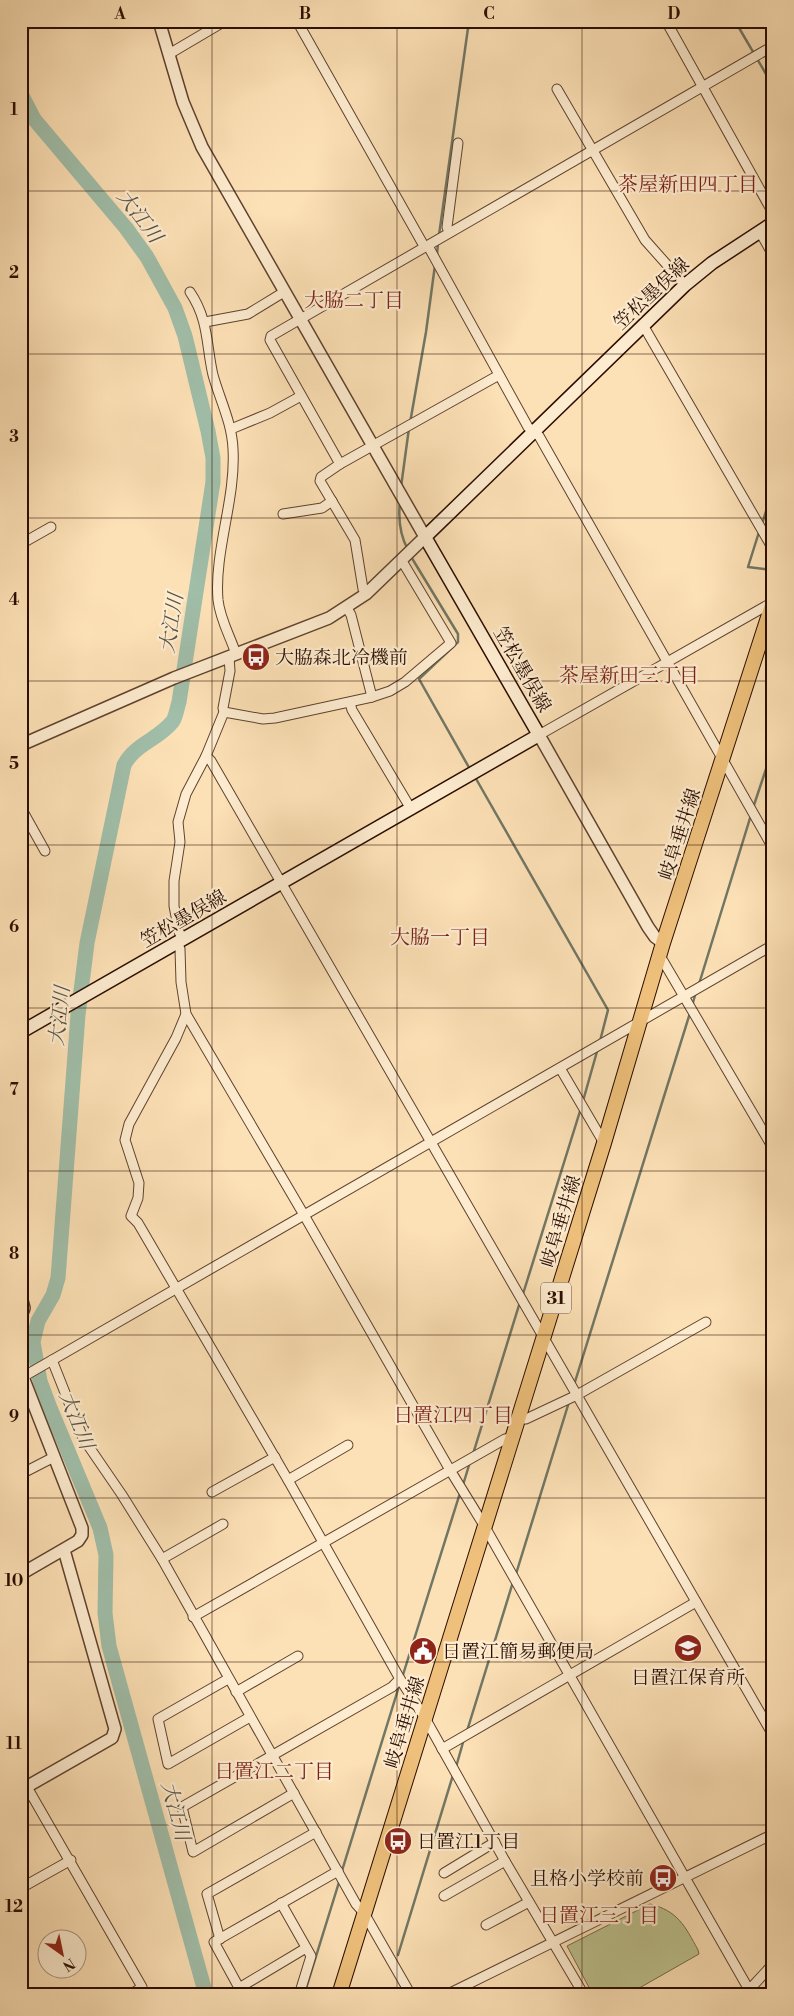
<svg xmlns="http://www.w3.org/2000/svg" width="794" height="2016" font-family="'Libre Bodoni','Noto Serif JP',serif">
	<rect width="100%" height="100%" fill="#fde1b6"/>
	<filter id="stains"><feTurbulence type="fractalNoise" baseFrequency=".004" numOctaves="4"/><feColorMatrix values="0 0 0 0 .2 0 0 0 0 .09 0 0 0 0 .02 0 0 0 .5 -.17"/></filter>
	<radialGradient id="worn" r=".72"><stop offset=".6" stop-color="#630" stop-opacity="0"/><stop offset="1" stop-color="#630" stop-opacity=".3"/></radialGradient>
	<path fill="#bdc390" stroke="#746848" d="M650,1904C678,1911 685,1926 698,1950L699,1954L627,1995H593L567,1946Z"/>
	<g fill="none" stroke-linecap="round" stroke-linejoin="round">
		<g stroke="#717765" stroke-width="2.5">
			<path d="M735,21L773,86"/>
			<path d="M439,235L469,21"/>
			<path d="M437,255L438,243"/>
			<path d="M410,423L426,332L435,265"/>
			<path d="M401,487L409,428"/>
			<path d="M400,502C398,519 400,535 408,550"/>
			<path d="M762,524L773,489"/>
			<path d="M759,532L748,567L773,570"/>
			<path d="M410,555L458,634V642L419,679L471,771"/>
			<path d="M475,777L608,1010L600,1041"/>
			<path d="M753,808L773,748"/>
			<path d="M699,984L751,815"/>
			<path d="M692,1006L696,992"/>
			<path d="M583,1101L598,1048"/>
			<path d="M523,1294L581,1108"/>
			<path d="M574,1385L690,1013"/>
			<path d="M473,1454L520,1302"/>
			<path d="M463,1485L470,1462"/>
			<path d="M516,1574L569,1402"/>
			<path d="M402,1678L460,1493"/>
			<path d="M467,1731L513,1582"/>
			<path d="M456,1767L464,1739"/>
			<path d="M341,1874L400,1683"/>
			<path d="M398,1955L453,1775"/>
			<path d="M304,1995L340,1879"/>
		</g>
		<g stroke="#a0bea9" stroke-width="15">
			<path d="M21,33L24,21"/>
			<path d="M21,94L34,119L126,228L147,257L175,308L185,336L208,431L213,458V482L179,702C177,708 176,716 173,721C158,740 136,743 124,765L87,943L78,1015L58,1278L53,1295L38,1321L33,1342L40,1381L50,1408L100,1528L106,1555L105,1613L109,1646L206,1995"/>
		</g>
		<defs>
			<g id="minor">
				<path d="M297,21L424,246"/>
				<path d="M666,21L773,213"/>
				<path d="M169,54L225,21"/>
				<path d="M557,89L645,240L685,285"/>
				<path d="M449,232L447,227L458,143"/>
				<path d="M760,232L773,255"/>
				<path d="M428,246L528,427L539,436L773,848"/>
				<path d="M190,292C209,320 206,345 213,375C220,400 232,423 233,449C236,499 214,551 218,600C220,619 230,636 236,654"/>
				<path d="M205,322L248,314L284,292"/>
				<path d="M643,325L773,549"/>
				<path d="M231,429L270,413L301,396"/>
				<path d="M340,464L499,375"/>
				<path d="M283,514L322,508L332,501"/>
				<path d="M21,544L51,527"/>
				<path d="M366,594L363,589L355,540L320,481L321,477L340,464L270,340L271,336L773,46"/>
				<path d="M347,608L351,615L372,697"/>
				<path d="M350,703L352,710L411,809"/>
				<path d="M224,712L263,719L275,718L372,697L390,691L405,682L451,643L402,561"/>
				<path d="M539,735L773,602"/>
				<path d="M206,756L211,761C399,1085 585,1411 773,1735"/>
				<path d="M21,808L45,851"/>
				<path d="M183,939L179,932L174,906V881L180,842L178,822L186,794L206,756L224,712L223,708L230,671L229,657"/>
				<path d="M177,943L180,949L181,982L186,1014L304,1215L450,1470L485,1527L752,1995"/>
				<path d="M659,954L773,1148"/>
				<path d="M186,1014L176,1038L129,1124L125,1140L139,1183L138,1198L131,1216L138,1223L288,1480L400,1679L425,1718L505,1861L584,1995"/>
				<path d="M560,1068L604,1143"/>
				<path d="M52,1360L83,1438L122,1495L162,1559L356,1904L364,1913L411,1995"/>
				<path d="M21,1378L773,945"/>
				<path d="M518,1419H526L577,1395L706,1322"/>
				<path d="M21,1474L54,1457"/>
				<path d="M288,1480L348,1445"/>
				<path d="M212,1492L275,1457"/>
				<path d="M162,1559L223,1524"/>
				<path d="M193,1617L505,1439L512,1437"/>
				<path d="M228,1679L158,1719L168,1764L250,1717"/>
				<path d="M236,1692L298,1656"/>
				<path d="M442,1749L696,1602"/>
				<path d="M27,1787L142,1987L130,1995"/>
				<path d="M294,1793L193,1852L182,1807L392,1687L400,1679"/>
				<path d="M444,1873L495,1842"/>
				<path d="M21,1888L71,1860"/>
				<path d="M444,1896L505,1861"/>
				<path d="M281,1903L311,1956L299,1995"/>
				<path d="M486,1925L529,1902"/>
				<path d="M220,1939L207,1894L316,1832"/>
				<path d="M239,1988L306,1948"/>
				<path d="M749,1990L773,1964"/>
				<path d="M243,1995L214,1942L338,1871"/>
				<path d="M446,1995L773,1834"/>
			</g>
			<g id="tertiary">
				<path d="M539,735L648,927L655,937L663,943"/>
				<path d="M21,745L174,678L329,618L366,594L425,537L202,147L183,102L159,21"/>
				<path d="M21,1297L24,1308L21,1316"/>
				<path d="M21,1372L82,1528V1535L78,1541L21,1574"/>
				<path d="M21,1790L112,1738L115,1729L64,1550"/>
			</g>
			<path id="secondary" d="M21,1032L539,735L425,537L685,285L712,263L773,223"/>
			<path id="primary" d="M339,1995L604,1143L663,943L773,602"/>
		</defs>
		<use href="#minor" stroke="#5f422e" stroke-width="11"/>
		<use href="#tertiary" stroke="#5f422e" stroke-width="14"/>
		<use href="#secondary" stroke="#2a0d00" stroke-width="15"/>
		<use href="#primary" stroke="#2a0d00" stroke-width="16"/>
		<use href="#minor" stroke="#feecd0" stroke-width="9"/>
		<use href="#tertiary" stroke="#feecd0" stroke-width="11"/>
		<use href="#secondary" stroke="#feecd0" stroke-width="12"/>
		<use href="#primary" stroke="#eec07b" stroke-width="14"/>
	</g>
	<path fill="none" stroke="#2a0d00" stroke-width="1" stroke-opacity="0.55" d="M212,21V1995M397,21V1995M582,21V1995M21,191H773M21,354H773M21,518H773M21,681H773M21,845H773M21,1008H773M21,1171H773M21,1335H773M21,1498H773M21,1662H773M21,1825H773"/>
	<defs>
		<symbol id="bus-disc" viewBox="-11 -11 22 22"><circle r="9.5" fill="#8f2418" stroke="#feecd0"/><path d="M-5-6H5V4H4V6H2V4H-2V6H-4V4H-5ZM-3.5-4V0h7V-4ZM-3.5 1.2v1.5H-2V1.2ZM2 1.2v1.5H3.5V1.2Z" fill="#fff"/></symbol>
		<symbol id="school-disc" viewBox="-11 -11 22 22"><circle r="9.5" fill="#8f2418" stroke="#feecd0"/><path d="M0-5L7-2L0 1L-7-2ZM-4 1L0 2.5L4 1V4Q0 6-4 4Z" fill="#fff"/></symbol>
		<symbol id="civic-disc" viewBox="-11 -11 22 22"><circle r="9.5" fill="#8f2418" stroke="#feecd0"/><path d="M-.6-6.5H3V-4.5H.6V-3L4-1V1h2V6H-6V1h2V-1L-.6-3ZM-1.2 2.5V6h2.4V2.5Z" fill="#fff"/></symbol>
	</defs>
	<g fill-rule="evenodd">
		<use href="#bus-disc" x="240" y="641" width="32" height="32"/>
		<use href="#school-disc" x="672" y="1632" width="32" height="32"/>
		<use href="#civic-disc" x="407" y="1635" width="32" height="32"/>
		<use href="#bus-disc" x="382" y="1825" width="32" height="32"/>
		<use href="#bus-disc" x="647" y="1862" width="32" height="32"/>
	</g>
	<g text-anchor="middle" stroke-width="4.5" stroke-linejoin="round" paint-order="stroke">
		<rect fill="#feecd0" stroke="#6a503e" stroke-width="1" x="541" y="1282.5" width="30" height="31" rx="4"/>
		<g font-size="18" font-weight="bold" fill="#2a0d00">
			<text x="556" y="1304">31</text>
		</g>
		<g font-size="19" fill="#2a0d00" stroke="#feecd0">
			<text transform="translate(651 293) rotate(-43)" y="7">笠松墨俣線</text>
			<text transform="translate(523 669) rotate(60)" y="7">笠松墨俣線</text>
			<text transform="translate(679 834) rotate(-72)" y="7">岐阜垂井線</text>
			<text transform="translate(183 918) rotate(-30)" y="7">笠松墨俣線</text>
			<text transform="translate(560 1221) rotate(-73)" y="7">岐阜垂井線</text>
			<text transform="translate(404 1722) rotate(-73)" y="7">岐阜垂井線</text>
		</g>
		<g font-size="19" fill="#2a0d00" stroke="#feecd0" text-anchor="start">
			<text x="275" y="664">大脇森北冷機前</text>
			<text x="442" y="1658">日置江簡易郵便局</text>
			<text x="688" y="1684" text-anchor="middle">日置江保育所</text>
			<text x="417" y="1848">日置江1丁目</text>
			<text x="644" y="1885" text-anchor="end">且格小学校前</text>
		</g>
		<g font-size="20" fill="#7a1f14" stroke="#feecd0">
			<text x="688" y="191">茶屋新田四丁目</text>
			<text x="354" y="307">大脇二丁目</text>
			<text x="629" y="682">茶屋新田三丁目</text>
			<text x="440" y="944">大脇一丁目</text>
			<text x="453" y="1422">日置江四丁目</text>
			<text x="274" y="1778">日置江二丁目</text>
			<text x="599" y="1922">日置江三丁目</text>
		</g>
		<g font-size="20" font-style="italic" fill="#595444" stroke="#feecd0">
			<text transform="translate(140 216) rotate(53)" y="7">大江川</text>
			<text transform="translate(171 623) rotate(-81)" y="7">大江川</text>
			<text transform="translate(59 1016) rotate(-84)" y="7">大江川</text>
			<text transform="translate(77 1420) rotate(68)" y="7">大江川</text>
			<text transform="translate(176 1811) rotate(75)" y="7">大江川</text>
		</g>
	</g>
	<rect width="794" height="2016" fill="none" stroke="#fde1b6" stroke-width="55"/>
	<g transform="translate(62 1954) rotate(147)"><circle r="24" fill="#feecd0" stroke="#a9937d"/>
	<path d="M0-4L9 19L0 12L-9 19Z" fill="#8f2418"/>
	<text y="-8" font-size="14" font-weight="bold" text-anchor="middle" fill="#2a0d00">N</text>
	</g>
	<rect x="28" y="28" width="738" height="1960" fill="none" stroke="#2a0d00" stroke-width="2"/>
	<g font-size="16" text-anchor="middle" font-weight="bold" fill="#2a0d00">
		<text x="120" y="19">A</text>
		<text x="305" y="19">B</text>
		<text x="489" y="19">C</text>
		<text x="674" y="19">D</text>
		<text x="14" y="115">1</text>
		<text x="14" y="278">2</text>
		<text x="14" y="442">3</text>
		<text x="14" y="605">4</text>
		<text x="14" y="769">5</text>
		<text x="14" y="932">6</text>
		<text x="14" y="1095">7</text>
		<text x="14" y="1259">8</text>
		<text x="14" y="1422">9</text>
		<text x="14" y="1586">10</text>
		<text x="14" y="1749">11</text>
		<text x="14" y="1912">12</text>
	</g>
	<rect width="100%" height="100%" filter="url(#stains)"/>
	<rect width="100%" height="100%" fill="url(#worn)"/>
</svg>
